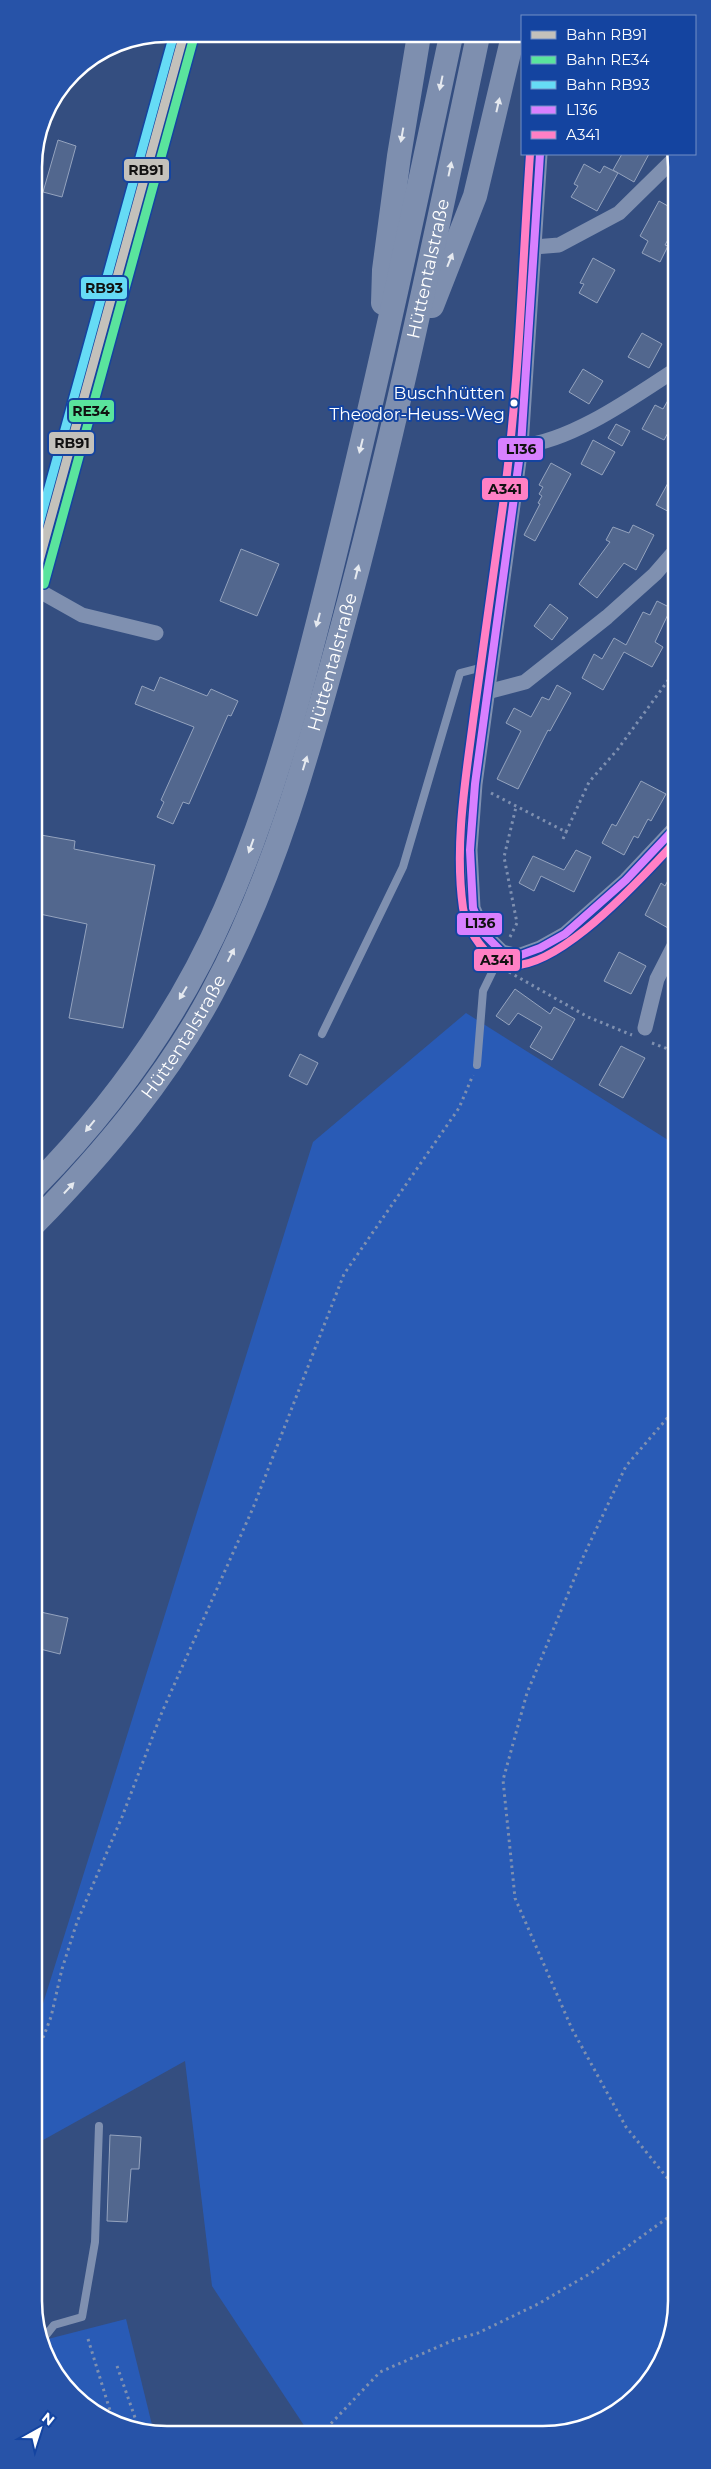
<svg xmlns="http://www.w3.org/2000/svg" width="711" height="2469" font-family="Montserrat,sans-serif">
	<rect width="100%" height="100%" fill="#344e80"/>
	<g fill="#295bb6">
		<path d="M466,1013L676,1145L677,2310L667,2353L644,2390L610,2417L569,2433H309L212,2286L185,2061L36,2144V2026L313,1142Z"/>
		<path d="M126,2319L154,2433H142L73,2396L45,2344L48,2339Z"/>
	</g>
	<g fill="#52678e" stroke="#94a3be">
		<path d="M58,140L76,146L62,197L43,192Z"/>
		<path d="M622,154H649L634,182L613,170Z"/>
		<path d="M584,164L600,173L604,166L618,173L597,211L571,197L578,186L574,184Z"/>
		<path d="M659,201L675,210V227L665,245L668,246L660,262L642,253L648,241L640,236Z"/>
		<path d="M593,258L615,270L597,303L579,293L584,284L580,283Z"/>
		<path d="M642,333L662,344L649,368L628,357Z"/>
		<path d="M583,369L603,381L589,404L569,392Z"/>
		<path d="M675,388V420L664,440L642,429L655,405L663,409Z"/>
		<path d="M616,424L630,431L622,446L608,438Z"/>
		<path d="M593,440L615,452L602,475L581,464Z"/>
		<path d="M551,463L571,474L535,541L524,535L540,504L538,503L542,496L539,494L543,487L539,485Z"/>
		<path d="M675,470V515L656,505Z"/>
		<path d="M633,525L654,535L636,570L624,563L597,598L579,584L610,542L606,540L613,527L629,533Z"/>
		<path d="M241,549L279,564L257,616L220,601Z"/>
		<path d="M657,601L671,608L655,642L663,647L652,667L624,652L603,690L582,678L594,654L602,659L614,638L626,645L643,612L650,615Z"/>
		<path d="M550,604L568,618L552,640L534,626Z"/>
		<path d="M160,677L207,696L211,689L238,701L231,716L228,715L189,804L183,802L173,824L157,817L164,802L161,800L194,727L135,704L142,686L154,691Z"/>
		<path d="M557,685L571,693L550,731L548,730L518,789L497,779L521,731L506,723L514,708L531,717L542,697L549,700Z"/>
		<path d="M641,781L666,794L651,821L648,819L638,838L634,836L624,855L602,843L612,824L616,826Z"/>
		<path d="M41,835L75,841L74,849L155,865L123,1028L69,1018L87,924L35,913V866Z"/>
		<path d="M576,850L591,857L574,892L541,876L534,891L519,883L533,856L564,870Z"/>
		<path d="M675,867L676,915L668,928L645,915L661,883L665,886Z"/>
		<path d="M619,952L646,966L631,994L604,981Z"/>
		<path d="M515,989L550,1014L554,1007L575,1019L552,1060L530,1047L542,1027L518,1013L509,1025L496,1016Z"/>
		<path d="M621,1046L645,1058L623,1098L599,1085Z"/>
		<path d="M300,1054L318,1063L307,1085L289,1076Z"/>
		<path d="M36,1611L68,1618L60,1654L36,1648Z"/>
		<path d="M110,2135L141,2137L139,2169H131L127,2222L107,2221Z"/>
	</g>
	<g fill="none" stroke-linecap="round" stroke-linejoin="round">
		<g stroke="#7f90b0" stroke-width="3" stroke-dasharray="2.5 4" stroke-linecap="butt">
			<path d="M491,793L566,832L589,782L618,749L675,671"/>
			<path d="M563,839L566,832"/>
			<path d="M510,937L517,923L504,857L516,807"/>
			<path d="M509,972L588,1017L632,1035"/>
			<path d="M652,1043L676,1052"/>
			<path d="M676,1408L626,1466L584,1555L527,1693L503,1780L515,1898L572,2029L626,2127L677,2190"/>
			<path d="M36,2056L51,2017L62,1969L77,1922L122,1817L162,1712L253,1508L344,1274L459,1108L473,1075"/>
			<path d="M88,2339L112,2417"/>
			<path d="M117,2366L140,2432"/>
			<path d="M322,2433L380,2372L454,2340L478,2333L538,2304L591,2273L677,2211"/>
		</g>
		<g stroke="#7f90b0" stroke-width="8">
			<path d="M322,1034L403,867L460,673L491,665"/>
			<path d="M477,1065L483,991L502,952"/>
			<path d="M43,2339L54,2325L82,2317L95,2242L99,2126"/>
		</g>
		<g stroke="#7f90b0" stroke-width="15">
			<path d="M540,154L521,446L475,784L470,850L473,908L484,934L502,952L518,956L540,948L565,934L626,880L675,828"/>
			<path d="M534,247L559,245L619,213L675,158"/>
			<path d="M521,446C572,441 632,398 675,370"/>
			<path d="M34,588L82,615L156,633"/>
			<path d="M487,692L525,682L607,617L655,574L675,551"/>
			<path d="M645,1028L657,979L676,942"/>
		</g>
		<g stroke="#7e8faf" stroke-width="24">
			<path d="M383,303L384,270L399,156L419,35"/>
			<path d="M432,306L475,196L513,36"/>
			<path d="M35,1186C114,1106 180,1013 225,910C280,785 312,649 344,517C383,357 417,196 451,36"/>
			<path id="s1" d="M35,1223C103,1153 166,1079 212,993C274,878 308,754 342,628C395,433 436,234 478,36"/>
		</g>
		<defs>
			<path id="bus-1" d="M540,154L521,446L475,784L470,850L473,908L484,934L502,952L518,956L540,948L565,934L626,880L675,828"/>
			<path id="bus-2" d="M530,154C522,271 519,389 503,505C493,575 484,644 474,714C466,777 454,844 463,908C466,927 480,949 496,960C542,991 646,873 675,842"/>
		</defs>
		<use href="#bus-1" stroke="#1444a0" stroke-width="11"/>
		<use href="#bus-2" stroke="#1444a0" stroke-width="11"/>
		<use href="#bus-1" stroke="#d880ff" stroke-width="8"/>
		<use href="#bus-2" stroke="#ff80c5" stroke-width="8"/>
		<defs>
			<path id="rail-1" d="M34,579L184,34"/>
			<path id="rail-2" d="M44,584L194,37"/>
			<path id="rail-3" d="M34,542L174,34"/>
		</defs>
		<use href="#rail-1" stroke="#1444a0" stroke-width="12"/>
		<use href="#rail-2" stroke="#1444a0" stroke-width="12"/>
		<use href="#rail-3" stroke="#1444a0" stroke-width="12"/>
		<use href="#rail-1" stroke="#c3c1bb" stroke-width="9"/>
		<use href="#rail-2" stroke="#5ae49d" stroke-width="9"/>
		<use href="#rail-3" stroke="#66dbf5" stroke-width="9"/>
	</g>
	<defs><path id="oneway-solid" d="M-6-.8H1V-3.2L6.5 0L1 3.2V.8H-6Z" transform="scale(1.25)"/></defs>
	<g fill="#e5e9ef">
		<use href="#oneway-solid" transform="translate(441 83) rotate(102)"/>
		<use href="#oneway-solid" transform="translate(498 105) rotate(-77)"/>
		<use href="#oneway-solid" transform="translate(402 135) rotate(100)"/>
		<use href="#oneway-solid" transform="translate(450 169) rotate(-78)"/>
		<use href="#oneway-solid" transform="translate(450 260) rotate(-68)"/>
		<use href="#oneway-solid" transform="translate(361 446) rotate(104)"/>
		<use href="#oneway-solid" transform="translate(357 572) rotate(-76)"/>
		<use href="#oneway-solid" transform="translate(318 620) rotate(105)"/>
		<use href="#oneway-solid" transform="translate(305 763) rotate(-73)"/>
		<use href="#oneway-solid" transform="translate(251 846) rotate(110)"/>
		<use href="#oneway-solid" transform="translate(231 955) rotate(-63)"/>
		<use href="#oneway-solid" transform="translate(183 993) rotate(121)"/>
		<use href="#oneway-solid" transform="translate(90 1126) rotate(129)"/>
		<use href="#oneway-solid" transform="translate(69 1188) rotate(-47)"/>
	</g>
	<circle fill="#fff" stroke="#1444a0" stroke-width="2" cx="514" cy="403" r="4.5"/>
	<g text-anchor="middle" stroke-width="4" stroke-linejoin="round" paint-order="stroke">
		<g font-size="17" fill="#fff" stroke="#1444a0" text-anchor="end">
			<text x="505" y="399">Buschhütten<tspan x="505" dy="21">Theodor-Heuss-Weg</tspan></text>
		</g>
		<g font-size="18" fill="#fff" stroke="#1444a0">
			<text dy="6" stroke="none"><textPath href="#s1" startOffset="1049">Hüttentalstraße</textPath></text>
			<text dy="6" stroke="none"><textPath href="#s1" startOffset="644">Hüttentalstraße</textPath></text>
			<text dy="6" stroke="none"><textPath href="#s1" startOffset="239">Hüttentalstraße</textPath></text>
		</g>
	</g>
	<path d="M0 0H711V2469H0ZM167 42H543A125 125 0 0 1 668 167V2301A125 125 0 0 1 543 2426H167A125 125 0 0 1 42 2301V167A125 125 0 0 1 167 42Z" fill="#2753a8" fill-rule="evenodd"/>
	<path fill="none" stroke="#fff" stroke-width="2.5" d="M167 42H543A125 125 0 0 1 668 167V2301A125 125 0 0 1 543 2426H167A125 125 0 0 1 42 2301V167A125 125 0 0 1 167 42Z"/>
	<g stroke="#1444a0" stroke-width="2">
		<rect x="123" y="158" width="47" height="24" rx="5" fill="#c3c1bb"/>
		<rect x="80" y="276" width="48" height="24" rx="5" fill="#66dbf5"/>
		<rect x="68" y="399" width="47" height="24" rx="5" fill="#5ae49d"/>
		<rect x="48" y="431" width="47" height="24" rx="5" fill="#c3c1bb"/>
		<rect x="497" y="437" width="47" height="24" rx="5" fill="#d880ff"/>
		<rect x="481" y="477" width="48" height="24" rx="5" fill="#ff80c5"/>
		<rect x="456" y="912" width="47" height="24" rx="5" fill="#d880ff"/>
		<rect x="473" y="948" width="48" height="24" rx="5" fill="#ff80c5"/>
	</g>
	<g font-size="14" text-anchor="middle" font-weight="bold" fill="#111">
		<text x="146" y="175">RB91</text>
		<text x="104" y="293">RB93</text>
		<text x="91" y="416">RE34</text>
		<text x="72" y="448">RB91</text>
		<text x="521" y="454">L136</text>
		<text x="505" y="494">A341</text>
		<text x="480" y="928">L136</text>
		<text x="497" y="965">A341</text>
	</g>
	<rect x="521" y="15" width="175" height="140" fill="#1444a0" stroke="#728fc6"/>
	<rect x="531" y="31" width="25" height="8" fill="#c3c1bb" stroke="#728fc6"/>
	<text x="566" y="40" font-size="15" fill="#ffffff">Bahn RB91</text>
	<rect x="531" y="56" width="25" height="8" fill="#5ae49d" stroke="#728fc6"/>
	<text x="566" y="65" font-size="15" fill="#ffffff">Bahn RE34</text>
	<rect x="531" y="81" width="25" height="8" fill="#66dbf5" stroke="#728fc6"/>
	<text x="566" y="90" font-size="15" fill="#ffffff">Bahn RB93</text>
	<rect x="531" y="106" width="25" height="8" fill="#d880ff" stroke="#728fc6"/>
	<text x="566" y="115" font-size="15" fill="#ffffff">L136</text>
	<rect x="531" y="131" width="25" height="8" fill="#ff80c5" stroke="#728fc6"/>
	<text x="566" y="140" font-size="15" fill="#ffffff">A341</text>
	<g transform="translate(40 2429) rotate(39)" stroke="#1444a0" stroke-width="4" paint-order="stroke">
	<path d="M0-4L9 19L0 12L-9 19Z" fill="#ffffff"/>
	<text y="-8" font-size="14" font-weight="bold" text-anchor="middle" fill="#ffffff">N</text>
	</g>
</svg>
